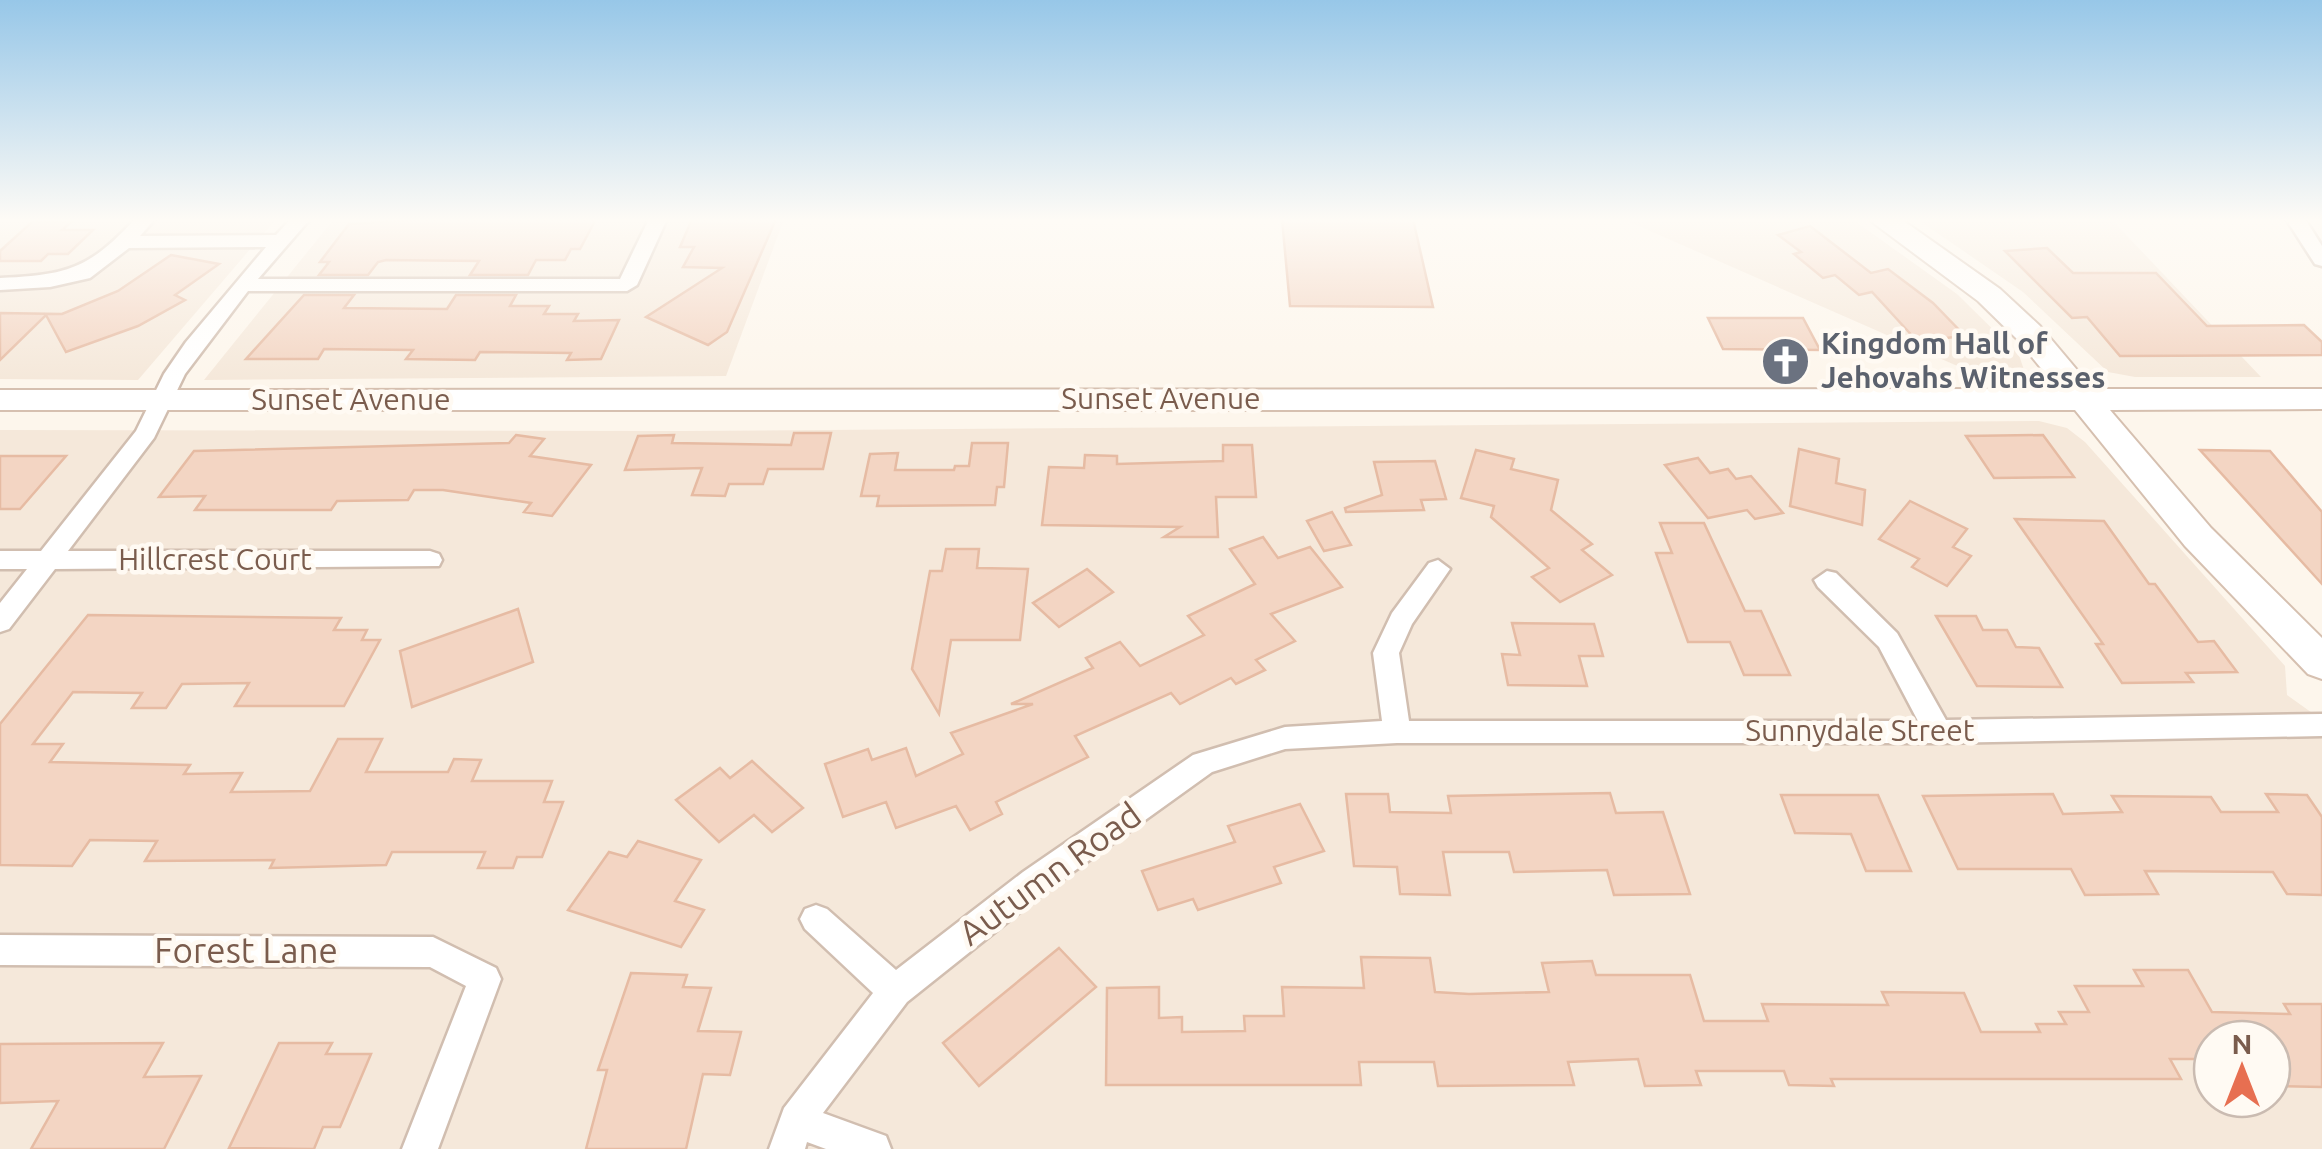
<svg xmlns="http://www.w3.org/2000/svg" width="2322" height="1149" font-family="Ubuntu,sans-serif">
	<rect width="100%" height="100%" fill="#fdf6ec"/>
	<g fill="#f5e8da" fill-rule="evenodd">
		<path d="M0,219H276L138,380L0,379Z"/>
		<path d="M334,219H784L726,376L204,380Z"/>
		<path d="M1623,219H1852L1957,294L2019,355L2024,370L2012,376L1967,377L1962,368Z"/>
		<path d="M1917,219H2111L2261,377H2135L2108,372L2023,292Z"/>
		<path d="M2039,421L2067,428L2085,442L2285,666L2287,695L2322,720V1149H0V430L682,431ZM2212,1039H2272V1099H2212Z"/>
	</g>
	<g fill="#f3d5c3" stroke="#e6bba3" stroke-width="2.5">
		<path d="M430,219H596L580,249H571L565,260H536L528,275H470L479,261L386,260L378,262L368,275H319L329,262H320L349,224Z"/>
		<path d="M692,219H776L727,332L708,345L646,317L722,268L683,267L694,247H680Z"/>
		<path d="M1282,219H1413L1433,307L1290,306Z"/>
		<path d="M32,222H71L62,230H93L68,254H48L41,261H0V251Z"/>
		<path d="M1810,226L1871,273L1888,269L1933,303L1965,336L1917,341L1872,292L1859,295L1835,275L1823,278L1794,254L1801,252L1778,235Z"/>
		<path d="M2047,248L2073,273H2156L2207,326L2304,325L2322,342V355L2120,356L2087,317L2072,318L2005,251Z"/>
		<path d="M171,255L219,264L175,295L185,300L138,326L66,352L46,315L0,360V313L62,314L118,291Z"/>
		<path d="M304,295H354L344,308L447,309L456,295H516L510,306H549L544,314H578L574,321L619,320L601,359L567,360L571,353L480,352L475,360L406,359L413,350L324,349L318,359H246Z"/>
		<path d="M1708,318H1803L1820,350L1723,349Z"/>
		<path d="M794,433H831L823,469H768L763,484H729L725,496L692,495L702,468L625,470L638,436L674,435L672,443L791,445Z"/>
		<path d="M516,435L544,439L530,456L591,465L552,516L524,512L531,503L443,490H414L408,500L337,501L331,510H195L205,496L159,497L194,451L509,443Z"/>
		<path d="M2043,435L2074,477L1994,478L1966,436Z"/>
		<path d="M972,443H1008L1004,487H997L995,505L877,506L879,496H861L870,454L898,453L895,470H954L955,466H969Z"/>
		<path d="M1223,445H1252L1256,497H1216L1218,537H1164L1180,527L1042,525L1049,467L1084,468L1085,455L1117,456V464L1223,461Z"/>
		<path d="M1799,449L1839,459L1836,483L1865,490L1862,525L1790,506Z"/>
		<path d="M1476,450L1514,459L1511,469L1558,480L1551,510L1592,544L1582,550L1612,575L1560,602L1532,577L1549,568L1491,517L1494,506L1461,498Z"/>
		<path d="M2200,450L2270,451L2322,512V584Z"/>
		<path d="M0,456H66L20,509H0Z"/>
		<path d="M1698,458L1710,473L1728,469L1736,479L1751,476L1783,513L1755,519L1747,510L1708,518L1665,465Z"/>
		<path d="M1435,461L1446,499L1421,500L1424,510L1346,512L1345,508L1382,495L1374,462Z"/>
		<path d="M1910,501L1967,529L1953,547L1971,556L1947,586L1912,567L1919,559L1879,539Z"/>
		<path d="M1332,512L1351,545L1324,551L1307,521Z"/>
		<path d="M2015,519L2104,521L2149,584H2155L2198,642L2214,641L2237,672L2186,673L2193,682L2122,683L2096,644H2103Z"/>
		<path d="M1660,523H1704L1745,611H1761L1790,675H1744L1730,642H1688L1656,553H1672Z"/>
		<path d="M1263,537L1278,558L1310,547L1342,587L1271,614L1295,641L1256,660L1265,670L1236,684L1231,678L1180,704L1171,693L1075,736L1088,757L996,802L1002,814L970,830L956,806L896,828L886,802L843,817L825,764L868,749L872,760L906,748L916,776L963,754L951,733L1033,704H1011L1093,668L1086,658L1120,642L1140,666L1204,635L1188,616L1255,584L1230,549Z"/>
		<path d="M946,549H979L977,568L1028,569L1020,640H951L939,714L912,669L930,571H942Z"/>
		<path d="M1087,569L1113,592L1059,627L1033,603Z"/>
		<path d="M518,609L533,662L412,707L400,651Z"/>
		<path d="M88,615L341,618L334,630H367L362,640H380L344,706H235L249,683L182,684L166,708H132L142,693L73,692L33,744H63L50,762L190,765L184,774L242,773L231,792L310,791L338,739H382L366,772H448L454,759L481,760L472,781H552L544,802H563L542,857H517L513,868H478L485,852H392L386,865L270,868L274,860L145,861L157,841L90,840L72,866L0,865V724Z"/>
		<path d="M1936,616H1976L1983,630H2007L2016,647L2039,648L2062,687L1977,686Z"/>
		<path d="M1512,623L1594,624L1603,656H1579L1587,686L1508,685L1502,654L1520,655Z"/>
		<path d="M752,761L803,808L772,832L754,815L719,842L676,800L720,768L730,778Z"/>
		<path d="M1610,793L1616,813L1663,812L1690,894L1614,895L1607,870L1514,872L1509,852H1443L1450,895L1400,894L1397,867L1354,866L1346,794H1388L1390,812L1451,813L1448,796Z"/>
		<path d="M2053,794L2063,814L2122,812L2112,796L2211,797L2221,812H2278L2266,794L2307,795L2322,817V895L2287,894L2273,872L2145,871L2158,894L2085,895L2071,869H1958L1923,796Z"/>
		<path d="M1781,795H1878L1911,871H1866L1851,834L1795,833Z"/>
		<path d="M1300,804L1324,851L1274,867L1281,883L1198,910L1193,899L1158,910L1142,871L1235,842L1228,826Z"/>
		<path d="M638,841L701,860L675,901L704,910L681,947L568,910L609,852L627,857Z"/>
		<path d="M1059,948L1096,987L979,1086L943,1043Z"/>
		<path d="M1361,957L1430,958L1435,992L1469,994L1549,992L1542,963L1592,961L1596,975H1690L1704,1021H1768L1762,1004L1888,1005L1882,992L1964,993L1981,1032H2040L2036,1024H2066L2059,1012H2089L2075,986H2143L2134,970H2188L2212,1012L2290,1014L2284,1004H2322V1087L2272,1086V1039H2212V1059H2170L2181,1079H1831L1834,1086L1789,1085L1784,1071H1696L1701,1085L1645,1086L1638,1059L1568,1062L1574,1085L1438,1086L1434,1062H1359L1361,1085H1106L1107,988L1159,987V1018L1182,1017V1032L1245,1031L1244,1016H1284L1282,987L1364,988Z"/>
		<path d="M631,973L687,975L683,987L711,988L698,1031L741,1032L730,1075L703,1074L686,1149H586L607,1070H598Z"/>
		<path d="M163,1043L144,1077L201,1076L164,1149H31L58,1101L0,1103V1044Z"/>
		<path d="M279,1043H332L326,1054H371L340,1127H323L314,1149L229,1148Z"/>
	</g>
	<g fill="none" stroke-linecap="round" stroke-linejoin="round">
		<defs>
			<g id="street">
				<path d="M135,219H155L140,236L276,235L291,219H310L258,279H620L649,219H667L637,285L627,291H248L185,374L154,438L68,551H430L439,554L442,560L439,566L55,569L9,629L0,632V603L27,569H0V551H41L136,431L164,374L186,342L266,247L129,248L90,278L50,287L0,290V278C67,275 89,269 135,219Z"/>
				<path d="M2286,219H2305L2322,246V266L2315,264Z"/>
				<path d="M1438,560L1450,569L1412,624L1399,653L1409,721H1918L1879,647L1818,587L1814,580L1827,571L1836,573L1897,633L1946,720L2322,714V736L1938,743H1397L1285,749L1212,772L1045,892L907,1002L823,1113L886,1136L891,1149H826L807,1142L805,1149H769L784,1108L873,993L805,929L800,919L805,909L816,905L827,909L896,970L1023,872L1193,755L1285,727L1382,721L1373,653L1392,613L1429,563Z"/>
				<path d="M0,935L433,937L496,968L501,979L438,1149H402L466,986L430,967L0,965Z"/>
			</g>
			<path id="secondary" d="M1868,219H1901L2000,289L2040,326L2093,389H2322V409L2110,410L2211,528L2322,638V679L2308,674L2185,546L2075,410H0V390L2058,389L2018,340L1978,301Z"/>
		</defs>
		<use href="#street" stroke="#d1beb0" stroke-width="5"/>
		<use href="#secondary" stroke="#d6c0b0" stroke-width="4"/>
		<use href="#street" fill="#fff" fill-rule="evenodd"/>
		<use href="#secondary" fill="#fff" fill-rule="evenodd"/>
	</g>
	<linearGradient id="sky" x2="0" y2="1"><stop stop-color="#97c7e8"/><stop offset="0.58" stop-color="#fefbf6"/><stop offset="1" stop-color="#fefbf6" stop-opacity="0"/></linearGradient>
	<rect width="2322" height="380" fill="url(#sky)"/>
	<defs>
		<symbol id="church-disc" viewBox="-11 -11 22 22"><circle r="9.5" fill="#6b7280" stroke="#fffaf3"/><path d="M-1.2-6h2.4v3.5h3.3v2.4h-3.3V6h-2.4V-.1h-3.3v-2.4h3.3Z" fill="#fff"/></symbol>
	</defs>
	<g fill-rule="evenodd">
		<use href="#church-disc" x="1758" y="334" width="55" height="55"/>
	</g>
	<g text-anchor="middle" stroke-width="9" stroke-linejoin="round" paint-order="stroke">
		<g font-size="30" font-weight="bold" fill="#5b616d" stroke="#fffaf3" text-anchor="start">
			<text x="1821" y="354">Kingdom Hall of<tspan x="1821" dy="34">Jehovahs Witnesses</tspan></text>
		</g>
		<g font-size="30" fill="#7a5c4d" stroke="#fffaf3">
			<text x="1161" y="409">Sunset Avenue</text>
			<text x="351" y="410">Sunset Avenue</text>
			<text x="215" y="570">Hillcrest Court</text>
			<text x="1860" y="741">Sunnydale Street</text>
		</g>
		<g font-size="35" fill="#7a5c4d" stroke="#fffaf3">
			<text transform="translate(1050 874) rotate(-36)" y="12">Autumn Road</text>
			<text x="246" y="963">Forest Lane</text>
		</g>
	</g>
	<g transform="translate(2242 1069)"><circle r="48" fill="#fffaf3" stroke="#cabbb1" stroke-width="2.5"/>
	<path d="M0-8L18 38L0 25L-18 38Z" fill="#e76f51"/>
	<text y="-15" font-size="28" font-weight="bold" text-anchor="middle" fill="#7a5c4d">N</text>
	</g>
</svg>
